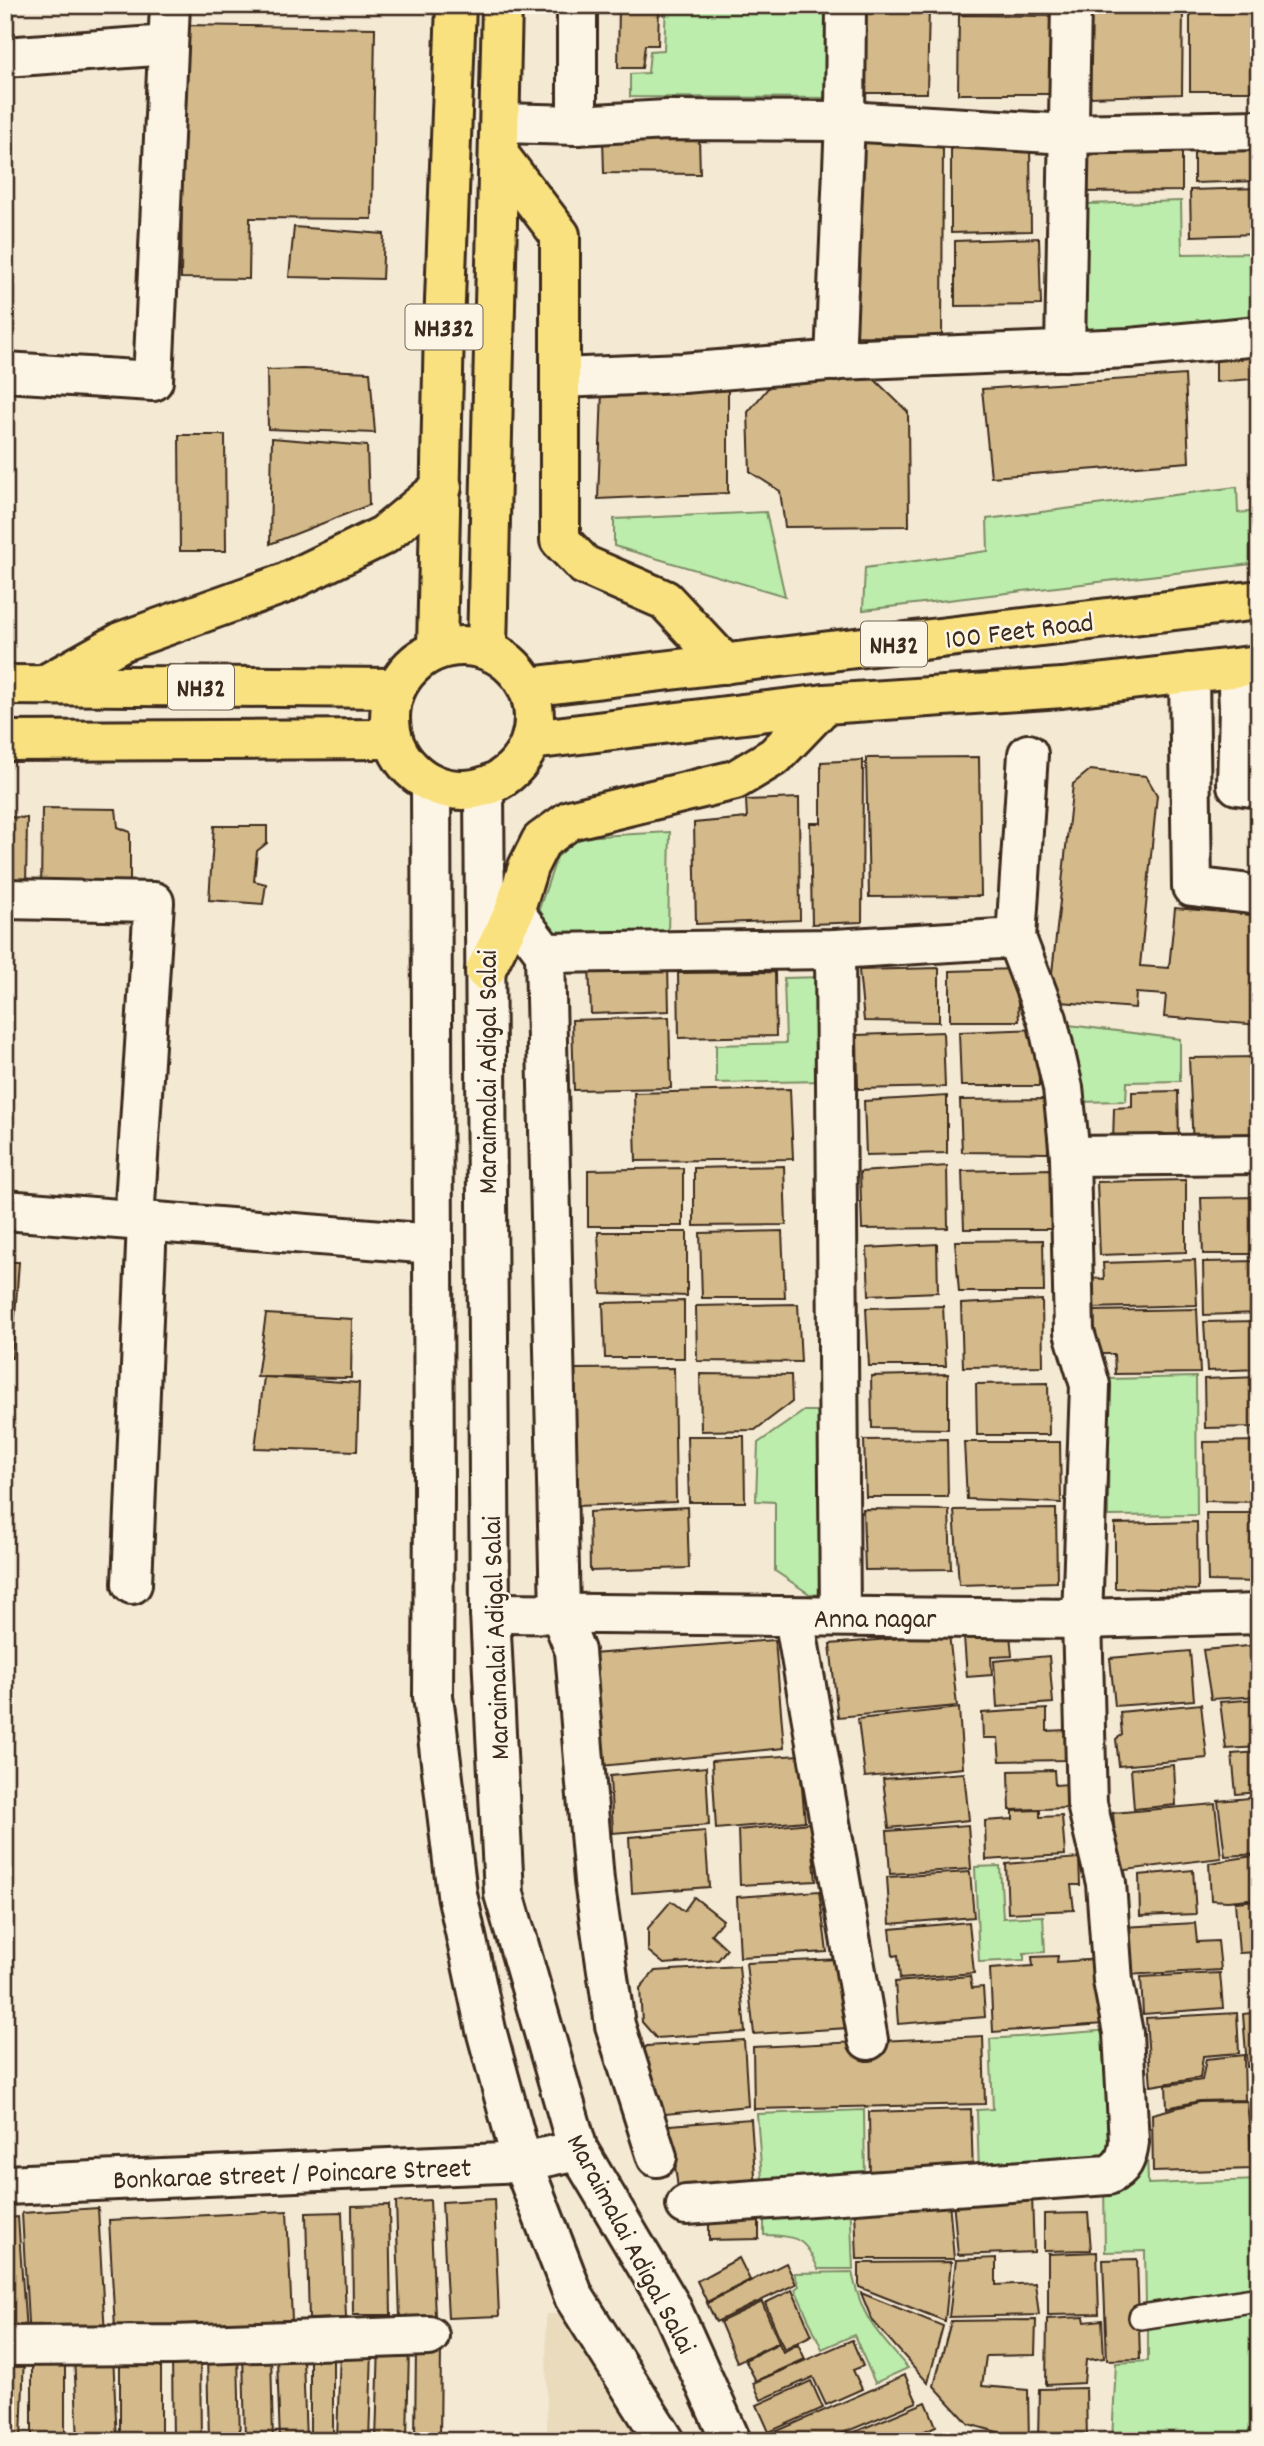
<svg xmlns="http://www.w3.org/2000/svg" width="1264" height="2446" font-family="Dekko,sans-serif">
	<rect width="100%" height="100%" fill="#f4e9d3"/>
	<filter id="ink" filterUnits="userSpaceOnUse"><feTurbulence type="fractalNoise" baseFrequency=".0143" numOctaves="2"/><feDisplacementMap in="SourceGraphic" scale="14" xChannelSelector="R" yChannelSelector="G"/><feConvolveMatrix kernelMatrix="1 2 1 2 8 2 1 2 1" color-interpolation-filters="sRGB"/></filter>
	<g filter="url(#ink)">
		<path fill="#eadbbd" d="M546,2314H598L649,2441H547Z"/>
		<g fill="#bcedac" stroke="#7c8c65" stroke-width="2">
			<path d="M666,5H831L833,98L630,97V74L648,73L650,51L664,50Z"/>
			<path d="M1181,201L1182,254L1259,253V331L1085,342L1087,204Z"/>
			<path d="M1237,487L1238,513L1259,511V563L863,610L865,568L988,551L987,519Z"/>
			<path d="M766,512L785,596L614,546V519Z"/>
			<path d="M670,832L668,934L553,937L539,909L557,857L580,837Z"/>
			<path d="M824,977L827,1081L716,1083V1045L786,1043L784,978Z"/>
			<path d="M1061,1024L1180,1039V1081L1127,1082L1126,1101L1076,1102Z"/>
			<path d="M1196,1377L1197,1515L1108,1516L1109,1379Z"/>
			<path d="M804,1411H829L832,1593L811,1595L775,1571V1502L756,1501L758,1443Z"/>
			<path d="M1000,1866L1003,1918L1043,1916L1045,1952L1024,1953V1960L979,1962L975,1867Z"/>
			<path d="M1111,2030L1116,2155L979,2174L977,2110L993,2109L990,2039Z"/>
			<path d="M864,2110L865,2184L763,2192L757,2114Z"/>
			<path d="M1147,2147L1148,2184L1259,2180V2226L1256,2227L1259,2291L1146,2305L1145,2251L1105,2252L1104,2185Z"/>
			<path d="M850,2198L853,2269H818C806,2238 797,2236 764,2235V2204Z"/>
			<path d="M852,2272C862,2320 877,2332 908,2368L875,2383L854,2335L822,2349L795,2289L799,2286L794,2273Z"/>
			<path d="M1259,2310V2441H1112L1116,2363L1148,2361V2324Z"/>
		</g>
		<g fill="#d4ba8a" stroke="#3b2a1e" stroke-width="2">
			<path d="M619,5H659L658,45H645L642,68H618Z"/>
			<path d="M859,5H956L929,6L927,93H857Z"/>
			<path d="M1091,5H1183L1182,94L1090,97Z"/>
			<rect x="1190" y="5" width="69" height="86"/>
			<path d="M959,15L1052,16V94H958Z"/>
			<path d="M184,25L375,28L372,219L250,218L249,279L181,278Z"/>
			<path d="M699,137L700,174L604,173L603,138Z"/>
			<path d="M1259,138V181L1194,183V139Z"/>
			<path d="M858,140L943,141L942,337L855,336Z"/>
			<path d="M1182,140V191L1080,192V142Z"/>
			<path d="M951,141L1030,142L1031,231L951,233Z"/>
			<path d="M1259,188V234L1191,236L1190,190Z"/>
			<path d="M294,227L384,234L382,279L289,277Z"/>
			<path d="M1039,238L1041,305L955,306V241Z"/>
			<path d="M1259,341V495H1252V379L1216,382V342Z"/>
			<path d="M302,369L370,372L375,433L268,429L267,370Z"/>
			<path d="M1185,375L1189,462L991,477L982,389Z"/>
			<path d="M778,376L872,377L908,412L909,526L785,527L780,491L750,472L748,412Z"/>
			<path d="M728,390V493L598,499L602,391Z"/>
			<path d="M179,435H225L226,551H180Z"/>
			<path d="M272,438L367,446L369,505L270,544Z"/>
			<path d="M979,757L981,896L869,897L866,758Z"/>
			<path d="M863,760L862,922L812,924L810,823H821V762Z"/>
			<path d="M1090,770L1146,776L1157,795L1140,966L1169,968L1175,908L1259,915V1025L1164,1017L1166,995L1136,993L1135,1008L1061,1002L1052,973L1073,784Z"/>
			<path d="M799,798L800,920L696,924L694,823L747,818L746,800Z"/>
			<path d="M42,808L116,809L118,827L130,832V897L41,893Z"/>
			<path d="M5,817L27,818L26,889H5Z"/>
			<path d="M214,826H267V843L257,851L254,881L266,884L263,904L209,900Z"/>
			<path d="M589,966H668L669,1011L591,1014Z"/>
			<path d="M939,968V1022L864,1021L859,970Z"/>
			<path d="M1016,969L1019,1021H950V971Z"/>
			<path d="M775,972L776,1036L679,1038L678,973Z"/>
			<path d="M669,1017L671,1088L574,1090L572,1020Z"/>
			<path d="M1038,1029L1039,1086H961L959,1032Z"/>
			<path d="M943,1032L945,1087L858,1089L857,1035Z"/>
			<path d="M1259,1057V1147L1193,1148L1189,1058Z"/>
			<path d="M790,1089L793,1159L636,1161L634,1093Z"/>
			<path d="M1178,1091L1179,1142H1113L1114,1108L1132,1107V1092Z"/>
			<path d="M947,1096V1153L866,1155L864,1101Z"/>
			<path d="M1047,1099L1048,1153L962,1152L960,1100Z"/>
			<path d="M784,1166L786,1225L694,1226V1168Z"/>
			<path d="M947,1166L948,1228L862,1229L860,1172Z"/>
			<path d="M683,1168V1226H588V1170Z"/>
			<path d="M1051,1169L1053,1229H964L962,1171Z"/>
			<path d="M1186,1180V1252L1100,1255L1097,1182Z"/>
			<path d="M1259,1197V1254H1203L1201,1198Z"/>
			<path d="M782,1231L785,1298H702L700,1233Z"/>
			<path d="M598,1232H687V1296L601,1293Z"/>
			<path d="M1043,1240L1044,1292H959L955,1241Z"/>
			<path d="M937,1244L938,1292L869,1295L867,1248Z"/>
			<path d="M1195,1260L1197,1305L1091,1308L1089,1278L1104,1279L1103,1263Z"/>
			<path d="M1259,1261V1313L1204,1315L1203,1262Z"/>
			<path d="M5,1262H19L12,1358L5,1357Z"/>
			<path d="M1042,1300L1043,1366L963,1367L961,1304Z"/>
			<path d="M684,1301V1358H605L603,1303Z"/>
			<path d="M798,1304L801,1362L697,1361L696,1306Z"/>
			<path d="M943,1306L946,1366H869L866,1308Z"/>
			<path d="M1197,1309L1200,1373L1115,1374L1114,1354H1095L1094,1311Z"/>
			<path d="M266,1314L352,1319L351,1378L257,1377Z"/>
			<path d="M1259,1321V1369L1207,1371L1204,1322Z"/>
			<path d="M674,1368L676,1502L576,1506L575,1369Z"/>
			<path d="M700,1374L791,1375L792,1402L755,1430L701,1431Z"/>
			<path d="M948,1374V1429L872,1428L871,1376Z"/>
			<path d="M264,1377L359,1383L357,1451L255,1448Z"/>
			<path d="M1259,1377V1427L1205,1428L1204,1379Z"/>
			<path d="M1048,1383L1049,1435H977L976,1384Z"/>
			<path d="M687,1436H744L745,1502H689Z"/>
			<path d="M947,1439L948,1497H866L864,1440Z"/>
			<path d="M1259,1441V1502L1205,1501L1204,1442Z"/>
			<path d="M964,1442H1060L1061,1503L967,1499Z"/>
			<path d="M687,1507L689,1568L590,1571L589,1512Z"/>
			<path d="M863,1509L949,1510L951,1569L865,1570Z"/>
			<path d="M1056,1509L1057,1582L959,1585L954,1510Z"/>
			<path d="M1206,1513H1259V1582L1208,1581Z"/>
			<path d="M1197,1522L1198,1590L1115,1588V1524Z"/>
			<path d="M949,1634L957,1706L838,1717L830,1644Z"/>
			<path d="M1010,1634L1012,1656L991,1657L992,1675L967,1677L964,1637Z"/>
			<path d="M775,1640L784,1748L601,1766L592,1654Z"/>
			<path d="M1259,1645V1696L1211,1699L1203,1650Z"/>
			<path d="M1190,1651L1194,1700L1115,1706L1110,1658Z"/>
			<path d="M1049,1656L1053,1703L997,1707L994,1661Z"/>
			<path d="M1259,1699V1747L1226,1749L1220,1702Z"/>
			<path d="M1201,1704L1207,1758L1119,1766L1116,1739L1122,1735L1120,1712Z"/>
			<path d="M959,1708L963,1768L865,1777L858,1719Z"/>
			<path d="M1047,1709V1731L1065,1730L1066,1760L1000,1761L998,1738H983L982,1713Z"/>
			<path d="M1259,1752V1792L1236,1794L1232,1754Z"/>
			<path d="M799,1755L805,1821L716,1829L712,1761Z"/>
			<path d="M1174,1765L1176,1805L1134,1809L1131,1769Z"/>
			<path d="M706,1767L709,1825L613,1833L610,1776Z"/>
			<path d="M1054,1770L1055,1785L1069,1784V1808L1010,1810L1009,1771Z"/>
			<path d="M964,1773L969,1820L889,1828L883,1779Z"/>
			<path d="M1259,1797V1854L1225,1856L1218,1801Z"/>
			<path d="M1215,1804L1221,1858L1118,1871L1113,1813Z"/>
			<path d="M1040,1810V1817L1062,1816L1065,1855L986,1860L985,1821L1013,1819V1811Z"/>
			<path d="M810,1823L816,1881L740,1885L738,1830Z"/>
			<path d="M968,1825L971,1869L890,1874L887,1831Z"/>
			<path d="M705,1831L709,1887L632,1893L629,1837Z"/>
			<path d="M1259,1855V1898L1228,1901L1211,1900L1209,1863Z"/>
			<path d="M1079,1858L1080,1885H1071L1074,1910L1008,1913L1006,1864Z"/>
			<path d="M1193,1870L1196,1914L1140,1916L1139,1875Z"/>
			<path d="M970,1872L974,1917L890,1924L887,1877Z"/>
			<path d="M819,1891L827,1952L740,1957L737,1897Z"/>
			<path d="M694,1897L723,1920L711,1934L727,1949L718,1960L664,1964L648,1951V1928L671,1901L684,1911Z"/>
			<path d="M1259,1900V1952L1239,1953L1235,1902Z"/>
			<path d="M969,1922L974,1973L900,1979L898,1955L893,1956L890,1929Z"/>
			<path d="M1195,1923L1197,1942L1218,1941L1221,1970L1125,1975L1123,1927Z"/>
			<path d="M1058,1956L1057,1962L1100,1959L1104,2024L993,2032L990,1969L1033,1966L1032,1957Z"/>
			<path d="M841,1959L848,2028L754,2034L746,1963Z"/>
			<path d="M739,1966L745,2032L656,2038L642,2022L640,1988L655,1971Z"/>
			<path d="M1220,1973L1223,2008L1143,2014L1141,1977Z"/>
			<path d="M970,1976L972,1988L983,1987L985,2017L898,2024L895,1982Z"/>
			<path d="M1259,2012V2067H1247L1243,2014Z"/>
			<path d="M1237,2013L1239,2053L1203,2056L1200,2078L1151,2086L1146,2018Z"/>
			<path d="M983,2036L985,2104L754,2109L753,2047Z"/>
			<path d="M744,2040L748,2106L655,2115L634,2060L647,2046Z"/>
			<path d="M1244,2055L1245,2100L1199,2101L1167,2108L1166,2085L1202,2080L1206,2059Z"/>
			<path d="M1247,2101L1253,2169L1153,2172L1152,2114L1199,2102Z"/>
			<path d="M971,2109L973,2175L870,2183L869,2112Z"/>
			<path d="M751,2119L756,2190L679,2197L670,2125Z"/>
			<path d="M1032,2196L1034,2252L958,2255L953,2200Z"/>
			<path d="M494,2199L499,2316L448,2318L442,2202Z"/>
			<path d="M430,2200L435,2316L400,2318L396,2202Z"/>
			<path d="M949,2200L954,2259H857L855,2211Z"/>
			<path d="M389,2205L391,2315H353L352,2206Z"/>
			<path d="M98,2208L105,2336L29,2341L22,2213Z"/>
			<path d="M287,2211L292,2320L115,2328L109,2220Z"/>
			<path d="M709,2211H759V2239L709,2240Z"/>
			<path d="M342,2212L346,2318L309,2319L306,2213Z"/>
			<path d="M1088,2213L1091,2250L1044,2251V2214Z"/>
			<path d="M18,2217L26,2332L5,2334V2218Z"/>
			<path d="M1097,2252L1099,2314L1048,2315V2254Z"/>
			<path d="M739,2258L750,2280L707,2302L697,2281Z"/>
			<path d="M996,2258V2285L1035,2283L1039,2315L949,2317L956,2260Z"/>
			<path d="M1137,2259L1140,2359L1107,2360L1103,2260Z"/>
			<path d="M951,2262L945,2321L859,2287V2263Z"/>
			<path d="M786,2263L796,2284L716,2322L707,2303Z"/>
			<path d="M792,2290L812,2335L784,2349L765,2303Z"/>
			<path d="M861,2293L943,2326L928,2383L872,2320Z"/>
			<path d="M762,2302L779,2342L737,2362L720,2322Z"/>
			<path d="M1084,2317L1085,2322L1102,2320L1104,2358L1086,2360L1084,2383L1046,2385L1047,2319Z"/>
			<path d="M1036,2320L1035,2355L986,2356L982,2386L1028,2390L1029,2441L969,2424L934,2386L951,2321Z"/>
			<path d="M852,2340L863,2366L853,2370L862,2389L826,2405L813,2377L761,2400L753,2383Z"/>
			<path d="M779,2343L783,2352L798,2344L805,2359L756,2381L745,2360Z"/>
			<path d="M379,2344L409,2345L407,2441H376Z"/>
			<path d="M416,2347H441L440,2441H415Z"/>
			<path d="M340,2349L372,2350L369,2441H337Z"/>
			<path d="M243,2351H271L273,2441H245Z"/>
			<path d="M5,2353H24L21,2441H5Z"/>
			<path d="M238,2353L240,2441H209L207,2354Z"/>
			<rect x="310" y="2353" width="23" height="88"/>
			<path d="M113,2354L117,2441H78L74,2355Z"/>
			<path d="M200,2354L201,2441H173L172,2355Z"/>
			<rect x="32" y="2355" width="33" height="86"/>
			<rect x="120" y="2357" width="41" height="84"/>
			<path d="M277,2359H303L306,2441H280Z"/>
			<path d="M905,2375L917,2402L824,2441H770L768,2435Z"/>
			<path d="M811,2381L823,2408L769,2432L757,2405Z"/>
			<path d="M1086,2388L1087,2441H1038L1039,2389Z"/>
			<path d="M926,2402L936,2426L903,2441H833Z"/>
		</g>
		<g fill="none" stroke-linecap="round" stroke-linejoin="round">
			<defs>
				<path id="lane" d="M1141,2317L1259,2299"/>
				<g id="street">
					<path d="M5,57L168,45"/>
					<path d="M500,123L577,125L667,120L845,121L1068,134L1259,130"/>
					<path d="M577,125V5"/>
					<path d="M1065,351L1071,5"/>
					<path d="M835,361L845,121L846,5"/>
					<path d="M5,372L153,381L170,5"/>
					<path d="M560,378L683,373L839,360L1130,348L1259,336"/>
					<path d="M1237,668L1239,707L1237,785L1259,788"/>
					<path d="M1189,673L1192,887L1259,895"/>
					<path d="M5,899L154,902L134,1220"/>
					<path d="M514,912L545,953L560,1613L575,1651L594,1881L615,2025L657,2157"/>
					<path d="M835,949L840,1616"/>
					<path d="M545,953L835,949L1016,938L1028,754"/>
					<path d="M1070,1156L1259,1154"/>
					<path d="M5,1210L433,1244"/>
					<path d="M132,1584L147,1222"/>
					<path d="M490,1613L1082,1619L1259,1614"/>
					<path d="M794,1617L868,2040"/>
					<path d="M686,2205L1108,2175C1123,2168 1127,2158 1129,2142L1123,2033L1113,1981L1106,1883L1087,1804L1082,1619L1090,1385L1074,1332L1070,1156L1063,1088L1047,1019L1016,938"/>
					<path d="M5,2346L173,2345L429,2336"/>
				</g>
				<g id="secondary">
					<path d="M431,783L434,1491L433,1696L457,1894L486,2030L522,2162L574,2297L665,2441"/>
					<path d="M484,787L490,1613L504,1894L578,2150L670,2305L731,2441"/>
					<path d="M5,2185L522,2162L578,2150"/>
				</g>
				<g id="highway">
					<path d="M499,155L560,235V540L584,565L665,600L725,664"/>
					<circle cx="462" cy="718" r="72"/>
					<path d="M437,649L444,327L456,5"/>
					<path d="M487,649L502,5"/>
					<path d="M5,685L396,688"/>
					<path d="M44,685L123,641L283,584L384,535L442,487"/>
					<path d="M528,687L1259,600"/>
					<path d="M531,740L825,704L1062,688L1259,665"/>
					<path d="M5,741L393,739"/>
					<path d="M485,971L514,912L528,867L541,841L570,820L735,780L775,756L825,704"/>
				</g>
			</defs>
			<use href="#lane" stroke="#3b2a1e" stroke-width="28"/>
			<use href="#street" stroke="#3b2a1e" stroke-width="44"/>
			<use href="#secondary" stroke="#3b2a1e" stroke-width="44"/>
			<use href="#highway" stroke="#3b2a1e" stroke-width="44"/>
			<use href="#lane" stroke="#fcf5e5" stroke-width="23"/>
			<use href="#street" stroke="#fcf5e5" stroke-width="38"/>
			<use href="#secondary" stroke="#fcf5e5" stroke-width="38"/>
			<use href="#highway" stroke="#fae180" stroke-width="38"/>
		</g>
	</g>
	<g text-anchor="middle" stroke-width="5" stroke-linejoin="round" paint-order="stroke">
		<g fill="#fcf5e5" stroke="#75675a" stroke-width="2">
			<rect x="405.5" y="304.5" width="77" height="45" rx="5"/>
			<rect x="861" y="621.5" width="66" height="45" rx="5"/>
			<rect x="168" y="664.5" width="66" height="45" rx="5"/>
		</g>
		<g font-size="26" font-weight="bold" fill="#3b2a1e">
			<text x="444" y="336">NH332</text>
			<text x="894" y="653">NH32</text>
			<text x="201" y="696">NH32</text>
		</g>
		<g font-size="28" fill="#3b2a1e" stroke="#fcf5e5">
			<text transform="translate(1019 629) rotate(-7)" y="10">100 Feet Road</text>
			<text transform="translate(486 1072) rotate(-90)" y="10">Maraimalai Adigal Salai</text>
			<text x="875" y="1627">Anna nagar</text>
			<text transform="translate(494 1638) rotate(-92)" y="10">Maraimalai Adigal Salai</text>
			<text transform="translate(292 2172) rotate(-2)" y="10">Bonkarae street / Poincare Street</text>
			<text transform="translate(633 2243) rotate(62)" y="10">Maraimalai Adigal Salai</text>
		</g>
	</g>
	<rect width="1264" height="2446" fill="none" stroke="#fcf5e5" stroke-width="28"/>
	<rect x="14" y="14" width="1236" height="2418" fill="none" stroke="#3b2a1e" stroke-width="2.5" filter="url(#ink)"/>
</svg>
